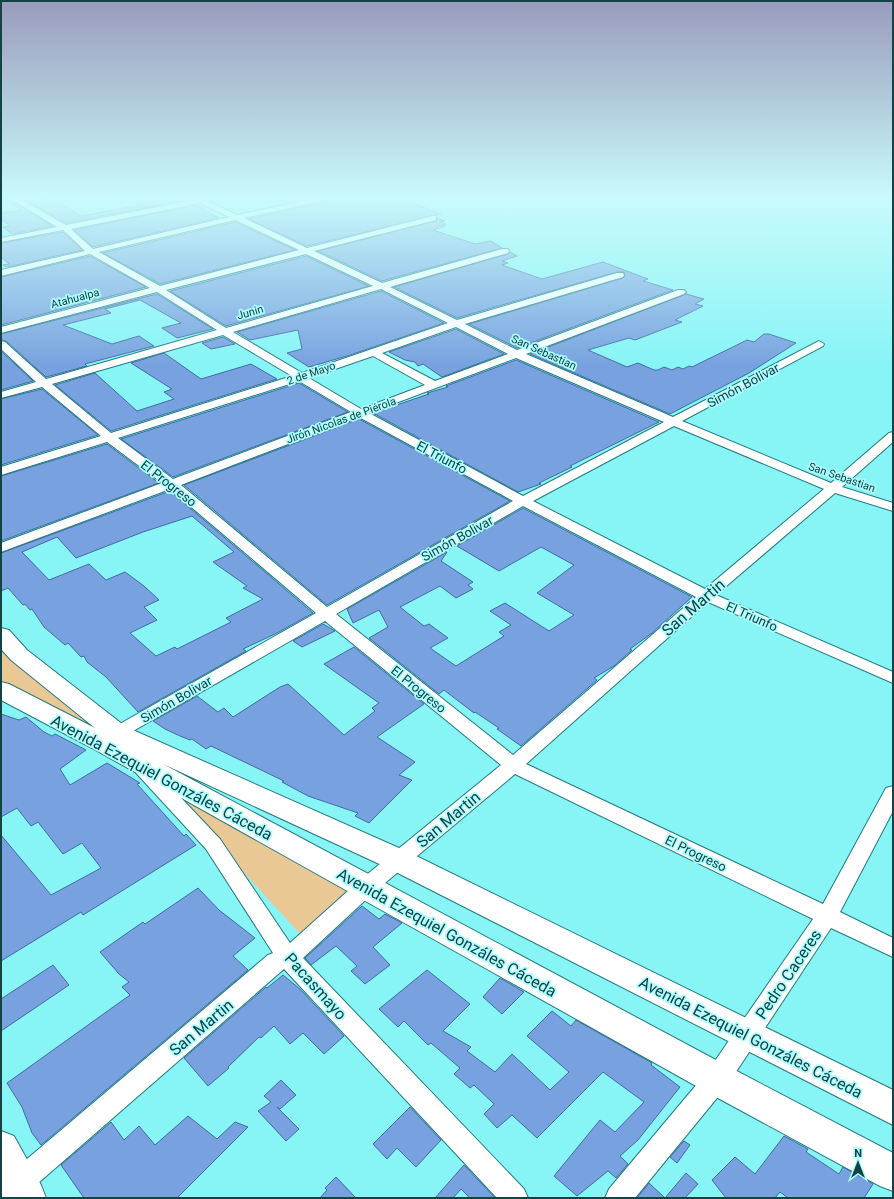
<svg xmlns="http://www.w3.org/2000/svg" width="894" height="1199" font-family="Roboto,sans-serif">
	<rect width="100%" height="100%" fill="#87f4f6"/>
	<g fill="#eac895">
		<path d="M1,635L117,733L101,742L1,690Z"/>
		<path d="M149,770L363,888L303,937Z"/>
	</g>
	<g fill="#78a2df" stroke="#436aa3" fill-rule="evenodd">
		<path d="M4,198H8L53,226L12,234L3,227L10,226L1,219V213L21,210Z"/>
		<path d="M21,198H37L41,200L52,198L81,216L141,205L135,201L153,198H176L181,201L66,223Z"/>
		<path d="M334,198H413V203L441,214L307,246L249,219L327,201Z"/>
		<path d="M197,205L219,218L93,247L74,230Z"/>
		<path d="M438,218L445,221L440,222L446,224L442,225L445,226L433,230L475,244L491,241L502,248L382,281L318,251L436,221Z"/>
		<path d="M235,222L295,250L160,284L103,253Z"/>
		<path d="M63,232L82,250L7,267L3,265L9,264L1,257V243Z"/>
		<path d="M510,252L517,256L502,261L508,263L502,265L542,279L603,262L648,279L643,281L673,290L517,348L469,324L623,278L625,276L624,272H617L457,318L394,287L508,254Z"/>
		<path d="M90,256L146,287L1,325V277Z"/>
		<path d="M306,256L369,286L226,326L170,291Z"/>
		<path d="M381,291L444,323L350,355L309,367L287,353L302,349L298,330L250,340L237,332Z"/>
		<path d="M157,294L213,329L177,338L162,328L181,323L140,300L105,309L111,313L63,325L112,344L139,336L154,346L85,364L87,366L46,377L6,341L1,340V334Z"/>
		<path d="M686,294L704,299L695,304L703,306L675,320L682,322L635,340L629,338L588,350L627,367L638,363L654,370H658L664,367L672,370L678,367L683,369L689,366L692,367L747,340L754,342L764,334H769L796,343L749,373L670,414L530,354Z"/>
		<path d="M456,329L504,354L442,377L423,364L418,366L415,362L405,360L389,352Z"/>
		<path d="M223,337L235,344L211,349L202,343Z"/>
		<path d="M1,351L33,381L1,390Z"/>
		<path d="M164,353L201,379L251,364L277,379L111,431L55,385L95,373L137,411L174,399L164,392L172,389L131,363Z"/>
		<path d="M516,360L659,422L570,466L572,467L539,483L541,484L518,492L373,413L429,394L427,393L448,387L446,386Z"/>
		<path d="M299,383L348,412L173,477L121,439Z"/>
		<path d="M42,389L98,435L1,465V399Z"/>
		<path d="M359,419L510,501L327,605L184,485Z"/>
		<path d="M107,444L159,483L1,541V476Z"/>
		<path d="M170,491L313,613L279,632L243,649L246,651L138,712L106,677L87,662L84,656L81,657L68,643L65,645L44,627L32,609L30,610L25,604L23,605L8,588L1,591V553ZM192,516L234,552L213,562L247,586L243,588L263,599L226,618L231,622L177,649L175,647L156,656L130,633L157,620L144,607L159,600L144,586L125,572L106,580L89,564L49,580L22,552L57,537L76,558L143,532Z"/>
		<path d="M523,508L692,597L652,633L630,649L632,650L614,666L594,678L597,680L589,687L521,746L497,729L499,728L475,712L474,713L444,690L439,694L369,638L388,627L379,610L353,623L347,609L447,552L441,561L473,582L468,585L473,589L456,598L440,586L400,607L424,626L429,624L448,638L430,648L456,666L504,636L499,632L511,625L490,611L505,603L549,631L574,615L537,593L574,565L541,547L499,571L457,546Z"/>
		<path d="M323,624L335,631L302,647L293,641Z"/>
		<path d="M354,647L424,704L377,737L415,762L399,775L412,780L369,823L355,816L358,813L308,796L282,782L284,781L211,746L206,749L192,739L190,740L180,736L165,729L153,721L197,696L218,712L224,708L233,717L280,687L288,684L344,735L375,711L372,708L379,703L324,664Z"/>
		<path d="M1,714L19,720L26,717L44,732L52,736L55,734L86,750L60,769L70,785L107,763L140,783L137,784L184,836L186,834L196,845L83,915L81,912L1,961V835L51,895L101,868L82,843L63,854L38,822L31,826L17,808L1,817Z"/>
		<path d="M198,888L219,910L255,938L233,956L248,970L41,1145L32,1133L22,1107L7,1083L130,995L122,987L129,982L119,974L100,952L143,922L145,924Z"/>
		<path d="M362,906L379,919L385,914L402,923L373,947L390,965L365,984L351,971L357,966L336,946L311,965L305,958Z"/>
		<path d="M53,965L69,985L1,1031V999Z"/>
		<path d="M427,970L470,1004L443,1031L471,1047L467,1051L495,1072L512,1054L550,1090L569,1072L527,1036L552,1011L571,1026L576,1020L652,1063L651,1065L680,1087L638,1140L620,1156L628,1164L616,1178L608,1171L577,1196L554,1176L600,1120L615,1132L644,1102L603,1072L537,1138L512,1115L497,1128L484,1114L494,1104L474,1085L470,1088L454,1074L460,1068L431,1043L428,1045L404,1021L398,1027L379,1009Z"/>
		<path d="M283,975L300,989L344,1036L324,1054L303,1033L290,1044L274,1026L261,1038L259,1037L228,1067L229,1068L208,1086L184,1058L266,987L267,988Z"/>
		<path d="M500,978L524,992L502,1014L483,997Z"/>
		<path d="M281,1080L296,1095L280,1109L277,1107L299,1129L286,1141L258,1111L271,1102L264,1096Z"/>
		<path d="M410,1107L441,1140L416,1167L397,1148L387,1159L373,1144Z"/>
		<path d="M188,1116L217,1139L235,1122L248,1127L177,1198H84L61,1165L111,1122L124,1140L139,1126L155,1145Z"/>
		<path d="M784,1136L808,1149L806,1152L839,1174L843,1167L873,1184L864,1198H788L780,1192L775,1198H726L712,1180L735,1157L755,1174Z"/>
		<path d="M684,1141L690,1145L677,1163L670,1157Z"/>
		<path d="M464,1165L495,1198H470L461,1189L453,1198H435Z"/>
		<path d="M686,1173L698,1184L685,1198H637L649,1183L665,1198Z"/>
		<path d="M336,1177L356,1198H320L327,1190L325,1188Z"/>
	</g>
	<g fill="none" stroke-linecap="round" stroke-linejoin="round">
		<defs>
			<path id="street" d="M9,198H18L66,225L194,200L191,198H209V202L237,215L317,198H331L327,200L244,218L307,248L433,216H436V220L314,251L382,283L502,249H508L509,251L508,253L390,287L457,320L617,273H623L624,275L623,277L465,324L517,350L678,290H684L686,292L684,294L526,354L673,417L819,341L824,344L823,346L682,421L831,483L889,433L893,432V442L842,487L893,503V511L835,493L716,595L893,672V683L708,602L526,764L823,904L886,788L893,786V811L840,912L893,938V957L831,928L726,1087L635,1198H605L609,1189L708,1071L813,919L515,774L373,893L303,958L524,1189L528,1198H497L284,969L21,1198H1V1181L268,955L273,953L206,849L137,774L134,769L137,764L143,762L149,764L220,839L290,943L359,881L501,765L325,621L114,742L108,744L102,742L99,738L102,734L316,613L170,489L1,552V543L162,483L107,442L1,475V467L101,436L42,387L1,398V392L36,382L1,349V341L5,342L46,379L217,330L157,292L1,333V327L150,288L90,254L1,276V270L85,251L63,230L1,242V238L57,227ZM200,203L229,217L93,249L71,229ZM235,220L299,250L160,286L99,252ZM306,254L373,286L226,328L166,290ZM381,289L448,323L302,373L233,332ZM456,327L508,354L435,381L382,353ZM223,335L292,376L111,433L52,384ZM373,356L425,385L361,409L309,378ZM516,358L664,422L523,496L369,413ZM299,381L351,412L173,479L118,438ZM359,417L513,501L327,607L181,485ZM674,426L824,489L705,589L533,501ZM523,506L696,597L513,755L336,614Z"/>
			<g id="secondary">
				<path d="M1,628L9,630L27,650L126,727L408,852L893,1090V1125L388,868L163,764L729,1067L893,1153V1191L880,1186L705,1091L92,748L1,700V682L9,684L95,728L11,660L1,649Z"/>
				<path d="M1,1131L14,1136L41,1185L46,1198H8L1,1185Z"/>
			</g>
		</defs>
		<use href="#street" stroke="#237b7e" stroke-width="2"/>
		<use href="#secondary" stroke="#237b7e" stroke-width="2"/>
		<use href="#street" fill="#fff" fill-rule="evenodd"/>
		<use href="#secondary" fill="#fff" fill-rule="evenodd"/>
	</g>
	<linearGradient id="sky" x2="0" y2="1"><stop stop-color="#999bbc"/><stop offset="0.54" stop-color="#c9fafb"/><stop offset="1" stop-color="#c9fafb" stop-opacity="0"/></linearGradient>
	<rect width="894" height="366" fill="url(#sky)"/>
	<g text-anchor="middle" stroke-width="3.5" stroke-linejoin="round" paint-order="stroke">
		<g font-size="11" fill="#134344" stroke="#abfdff">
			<text transform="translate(75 298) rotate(-15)" y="4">Atahualpa</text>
			<text transform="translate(250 312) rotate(-16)" y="4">Junin</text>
			<text transform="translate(544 352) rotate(24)" y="4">San Sebastian</text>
			<text transform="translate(311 373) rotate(-19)" y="4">2 de Mayo</text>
			<text transform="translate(341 420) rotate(-20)" y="4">Jirón Nicolas de Piérola</text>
			<text transform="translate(842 477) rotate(19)" y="4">San Sebastian</text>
		</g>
		<g font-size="13" fill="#134344" stroke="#abfdff">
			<text transform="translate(743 385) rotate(-28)" y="5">Simón Bolivar</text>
			<text transform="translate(442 457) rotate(28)" y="5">El Triunfo</text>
			<text transform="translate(169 483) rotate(38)" y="5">El Progreso</text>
			<text transform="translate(457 538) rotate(-29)" y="5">Simón Bolivar</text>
			<text transform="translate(752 616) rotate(24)" y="5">El Triunfo</text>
			<text transform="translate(419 689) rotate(39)" y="5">El Progreso</text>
			<text transform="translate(176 699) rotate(-30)" y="5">Simón Bolivar</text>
			<text transform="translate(696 853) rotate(26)" y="5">El Progreso</text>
		</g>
		<g font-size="16" fill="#134344" stroke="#abfdff">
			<text transform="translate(693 607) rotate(-41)" y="6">San Martin</text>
			<text transform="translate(162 777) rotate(28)" y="6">Avenida Ezequiel Gonzáles Cáceda</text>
			<text transform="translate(448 819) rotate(-40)" y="6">San Martin</text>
			<text transform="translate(447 932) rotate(29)" y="6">Avenida Ezequiel Gonzáles Cáceda</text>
			<text transform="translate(788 974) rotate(-56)" y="6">Pedro Caceres</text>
			<text transform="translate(316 986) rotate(48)" y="6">Pacasmayo</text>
			<text transform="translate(201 1027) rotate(-40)" y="6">San Martin</text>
			<text transform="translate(751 1037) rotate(27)" y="6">Avenida Ezequiel Gonzáles Cáceda</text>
		</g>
	</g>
	<rect width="894" height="1199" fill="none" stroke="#134344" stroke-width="4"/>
	<g transform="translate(858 1163)" stroke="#abfdff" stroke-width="3" paint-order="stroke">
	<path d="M0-3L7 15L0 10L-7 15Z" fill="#134344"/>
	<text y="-6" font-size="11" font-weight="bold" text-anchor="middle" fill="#134344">N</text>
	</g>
</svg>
